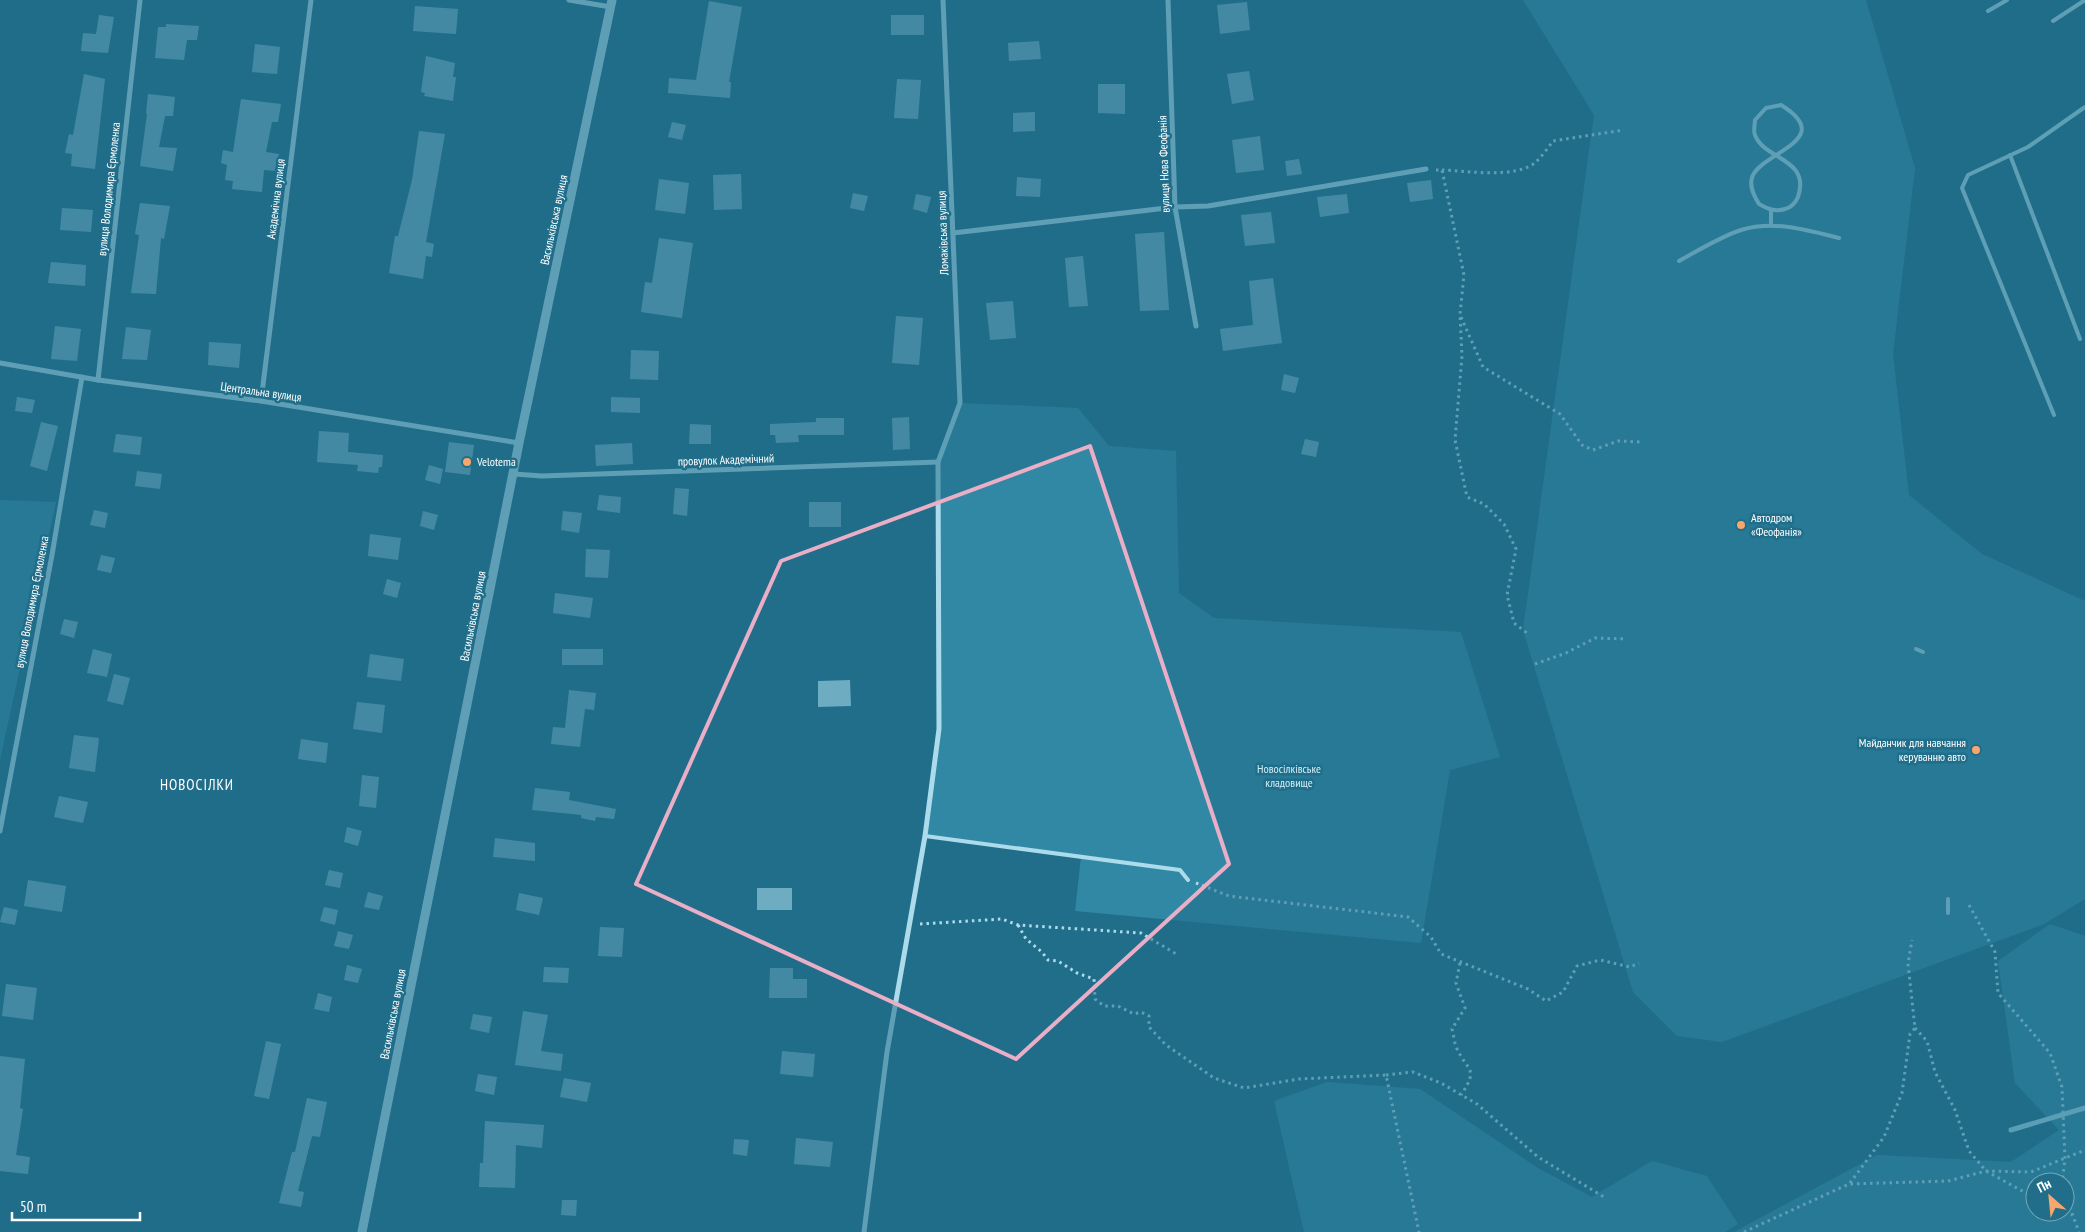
<svg xmlns="http://www.w3.org/2000/svg" width="2085" height="1232" font-family="'PT Sans Narrow',sans-serif">
	<rect width="100%" height="100%" fill="#206e8a"/>
	<g fill="#3088a5" fill-rule="evenodd">
		<path d="M1523,0H1866L1915,168L1893,354L1909,495L1982,554L2085,601V899L2044,924L1722,1042L1677,1036L1633,992L1523,630L1594,115Z"/>
		<path d="M960,403L1078,408L1109,446L1176,451L1179,593L1214,618L1461,632L1500,757L1450,770L1421,943L1075,911L1081,857L925,836L939,729L938,462Z"/>
		<path d="M0,500L56,502L0,760Z"/>
		<path d="M2050,924L2085,936V1232H1734L1877,1155L2011,1162L2059,1130L2015,1083L1998,961ZM2035,1182H2065V1212H2035Z"/>
		<path d="M1327,1082L1420,1089L1538,1168L1592,1197L1652,1161L1707,1176L1738,1224L1725,1232H1304L1274,1101Z"/>
	</g>
	<g fill="none" stroke-linecap="round" stroke-linejoin="round">
		<path stroke="#9fdaec" stroke-width="5" d="M2011,1130L2085,1108"/>
	</g>
	<g fill="#6dacc1">
		<path d="M709,1L742,7L729,82H731L730,98L668,93L669,78L696,80Z"/>
		<path d="M1247,2L1250,30L1220,34L1217,5Z"/>
		<path d="M415,6L458,9L456,34L413,31Z"/>
		<path d="M99,15L114,17L108,53L81,51L83,33L96,34Z"/>
		<rect x="891" y="15" width="33" height="20"/>
		<path d="M166,24L199,26L197,40H187L184,60L155,58L158,27H166Z"/>
		<path d="M1039,41L1041,59L1009,61L1008,43Z"/>
		<path d="M255,44L280,47L277,74L252,72Z"/>
		<path d="M426,56L455,63L453,77H456L453,101L424,96L425,93L421,92Z"/>
		<path d="M1249,71L1254,100L1232,104L1227,74Z"/>
		<path d="M84,74L105,79L95,169L71,166L72,154L65,153L69,134L73,135Z"/>
		<path d="M897,79L921,80L918,119L894,118Z"/>
		<path d="M1098,84H1125V114L1098,113Z"/>
		<path d="M148,94L175,97L173,116H165L159,147L177,148L173,171L140,166L147,114L146,113Z"/>
		<path d="M241,99L281,104L278,122H272L266,152L279,154L276,171L264,170L262,192L232,189L233,181L225,180L227,165L221,163L223,150L233,152Z"/>
		<path d="M1035,112V131L1013,132V113Z"/>
		<path d="M672,122L686,125L682,140L668,137Z"/>
		<path d="M419,131L445,134L426,242L434,244L432,257L426,256L423,279L389,273L395,236H398L412,180Z"/>
		<path d="M1260,136L1264,170L1236,173L1232,140Z"/>
		<path d="M1299,159L1302,174L1287,176L1285,161Z"/>
		<path d="M741,174L742,209L714,210L713,175Z"/>
		<path d="M1017,177L1041,179L1040,197L1016,196Z"/>
		<path d="M659,179L689,183L685,214L655,210Z"/>
		<path d="M1431,180L1433,199L1410,202L1407,183Z"/>
		<path d="M853,193L868,196L864,211L850,208Z"/>
		<path d="M916,194L931,197L927,213L913,209Z"/>
		<path d="M1347,194L1349,213L1320,217L1317,197Z"/>
		<path d="M140,203L170,206L164,239L161,238L156,294L131,293L139,235L135,234Z"/>
		<path d="M62,208L93,210L91,232L60,230Z"/>
		<path d="M1271,212L1275,243L1245,246L1241,215Z"/>
		<path d="M1164,232L1169,310L1140,311L1135,234Z"/>
		<path d="M659,238L693,243L682,318L641,312L645,282L652,283Z"/>
		<path d="M1083,256L1088,306L1069,307L1065,258Z"/>
		<path d="M51,262L86,265L85,286L48,283Z"/>
		<path d="M1273,278L1282,343L1223,351L1220,329L1253,325L1249,281Z"/>
		<path d="M1013,301L1016,338L990,340L986,303Z"/>
		<path d="M896,316L923,318L919,365L892,363Z"/>
		<path d="M55,326L81,329L77,361L51,359Z"/>
		<path d="M126,327L151,330L147,360L122,359Z"/>
		<path d="M209,342L241,344L239,368L208,365Z"/>
		<path d="M631,350L659,351L658,380L630,379Z"/>
		<path d="M1284,374L1299,378L1295,393L1281,390Z"/>
		<path d="M17,397L35,400L32,413L15,411Z"/>
		<path d="M611,397L640,398V413L611,412Z"/>
		<path d="M909,417L910,449L893,450L892,418Z"/>
		<path d="M816,418H844V435H798L799,442L776,443L775,435H770V424L816,422Z"/>
		<path d="M41,422L58,426L47,471L30,466Z"/>
		<path d="M690,424L711,425V444H689Z"/>
		<path d="M319,431L349,433L348,452L383,455L382,467H379L378,473L357,471L358,465L317,462Z"/>
		<path d="M116,434L142,437L140,455L113,452Z"/>
		<path d="M1305,439L1319,442L1316,457L1301,454Z"/>
		<path d="M449,442L474,445L470,475L445,472Z"/>
		<path d="M632,443L633,464L596,466L595,445Z"/>
		<path d="M429,465L443,469L440,484L425,480Z"/>
		<path d="M137,471L162,474L160,489L135,486Z"/>
		<path d="M675,488L689,489L687,516L673,514Z"/>
		<path d="M599,495L621,497L620,513L597,510Z"/>
		<rect x="809" y="502" width="32" height="25"/>
		<path d="M94,510L108,513L105,528L90,525Z"/>
		<path d="M423,511L438,515L434,530L420,526Z"/>
		<path d="M563,511L582,513L579,533L561,530Z"/>
		<path d="M370,534L401,538L398,560L368,556Z"/>
		<path d="M586,549L610,550L608,578L585,577Z"/>
		<path d="M101,555L115,558L111,573L97,570Z"/>
		<path d="M387,579L401,583L397,598L383,594Z"/>
		<path d="M555,593L593,598L590,618L553,613Z"/>
		<path d="M64,619L78,622L74,638L60,634Z"/>
		<path d="M93,649L112,654L107,677L87,673Z"/>
		<rect x="562" y="649" width="41" height="16"/>
		<path d="M370,654L404,659L401,681L367,677Z"/>
		<path d="M114,674L130,678L123,705L107,701Z"/>
		<path d="M850,680L851,706L818,707V681Z"/>
		<path d="M569,690L596,693L594,710L585,709L580,747L551,744L553,727L565,728Z"/>
		<path d="M357,702L385,705L382,733L353,729Z"/>
		<path d="M74,735L99,738L95,772L69,768Z"/>
		<path d="M301,739L328,743L326,763L298,759Z"/>
		<path d="M362,775L379,777L376,808L359,806Z"/>
		<path d="M535,788L570,792L569,800L616,809L614,819L596,817L595,821L581,818V815L532,810Z"/>
		<path d="M59,796L88,802L83,823L54,817Z"/>
		<path d="M347,827L362,831L358,846L344,842Z"/>
		<path d="M495,838L535,843V861L493,857Z"/>
		<path d="M329,870L343,873L340,888L325,885Z"/>
		<path d="M28,880L66,886L62,912L24,906Z"/>
		<rect x="757" y="888" width="35" height="22"/>
		<path d="M368,892L383,896L379,910L364,907Z"/>
		<path d="M519,893L543,898L539,915L516,910Z"/>
		<path d="M4,907L18,910L15,925L0,922Z"/>
		<path d="M324,907L338,910L335,925L320,921Z"/>
		<path d="M600,927L624,928L622,957L598,956Z"/>
		<path d="M338,931L353,935L349,949L334,946Z"/>
		<path d="M347,965L362,969L358,983L344,980Z"/>
		<path d="M544,967L569,968L568,983L543,982Z"/>
		<path d="M770,968H793V979H807V998H769Z"/>
		<path d="M6,984L37,988L33,1020L2,1016Z"/>
		<path d="M318,993L332,997L329,1012L314,1009Z"/>
		<path d="M523,1011L548,1015L541,1051L563,1054L561,1071L515,1065Z"/>
		<path d="M473,1014L492,1017L489,1033L470,1029Z"/>
		<path d="M266,1041L281,1044L269,1099L254,1096Z"/>
		<path d="M782,1051L815,1054L813,1077L780,1074Z"/>
		<path d="M0,1056L25,1059L20,1108L23,1109L16,1155L30,1157L28,1174L0,1171Z"/>
		<path d="M478,1074L497,1077L494,1095L475,1091Z"/>
		<path d="M564,1078L591,1083L587,1102L560,1097Z"/>
		<path d="M307,1098L327,1102L320,1137L312,1136L298,1191L304,1192L301,1207L279,1203L292,1152H295Z"/>
		<path d="M485,1121L544,1125L542,1148L516,1145L515,1188L479,1187L480,1163H483Z"/>
		<path d="M796,1138L833,1142L830,1167L794,1164Z"/>
		<path d="M734,1139L749,1140L747,1156L733,1154Z"/>
		<path d="M562,1200H577L576,1216L561,1215Z"/>
	</g>
	<g fill="none" stroke-linecap="round" stroke-linejoin="round">
		<g stroke="#acdbeb" stroke-width="3" stroke-dasharray="2.5 4" stroke-linecap="butt">
			<path d="M1436,170H1442L1464,275L1460,314L1462,356L1455,440L1467,497L1484,504L1504,524L1516,549L1507,595L1514,623L1527,633"/>
			<path d="M1442,170C1467,171 1516,179 1536,162C1542,156 1548,148 1553,141L1624,130"/>
			<path d="M1461,317L1483,367L1560,414L1582,445L1593,450L1618,441L1641,442"/>
			<path d="M1535,664L1566,653L1595,638L1627,639"/>
			<path d="M1196,883L1229,896L1408,917L1431,937L1441,954L1528,989L1546,1001L1563,992L1577,966L1600,960L1630,967L1639,963"/>
			<path d="M1969,905L1995,952L1998,993L2050,1053L2062,1087L2065,1159L2062,1182"/>
			<path d="M920,924L1002,919L1018,925L1141,933L1178,955"/>
			<path d="M1018,925L1026,939L1042,952L1048,960L1058,961L1077,973L1094,979L1095,999L1104,1006H1118L1134,1014L1141,1012L1149,1016V1027L1166,1045L1214,1078L1244,1088L1299,1079L1386,1075L1419,1232"/>
			<path d="M1460,963L1456,983L1465,1008L1452,1029C1454,1035 1454,1043 1457,1049C1468,1072 1479,1068 1461,1095"/>
			<path d="M1915,1028L1927,1041L1935,1072L1955,1110L1969,1151L1986,1171L2035,1198"/>
			<path d="M1386,1075L1413,1072L1441,1083L1477,1104L1538,1157L1604,1197"/>
			<path d="M1850,1183L1884,1137L1902,1093L1910,1034L1915,1028L1908,964L1912,940"/>
			<path d="M2065,1195L2079,1232"/>
			<path d="M2065,1212L2072,1215"/>
			<path d="M1744,1232L1849,1184L1948,1181L1986,1171L2031,1172L2085,1150"/>
		</g>
		<g stroke="#acdbeb" stroke-width="4">
			<path d="M1988,11L2007,0"/>
			<path d="M2053,21L2085,0"/>
			<path d="M2010,155L2080,339"/>
			<path d="M1759,204C1754,196 1748,185 1753,175C1766,151 1836,139 1781,105L1766,108L1755,120C1755,124 1753,131 1755,135C1764,160 1811,158 1798,197C1796,202 1791,208 1785,209C1775,212 1768,209 1759,204"/>
			<path d="M1771,210V225"/>
			<path d="M1679,261C1697,251 1722,236 1741,230C1774,220 1807,230 1839,238"/>
			<path d="M2054,415L1962,188L1968,175L2028,147L2085,107"/>
			<path d="M1916,649L1923,652"/>
			<path d="M925,836L1180,870L1188,880"/>
			<path d="M1948,899V913"/>
		</g>
		<g stroke="#acdbeb" stroke-width="5">
			<path d="M569,0L611,7"/>
			<path d="M1168,0L1175,207L1196,326"/>
			<path d="M953,233L1175,207L1208,206L1426,169"/>
			<path d="M0,363L98,380L261,401L519,443"/>
			<path d="M98,380L140,0"/>
			<path d="M261,401L311,0"/>
			<path d="M514,474L542,476L938,462"/>
			<path d="M0,831L52,555L82,377"/>
			<path d="M864,1232L887,1052L925,836L939,729L938,462L960,403L943,0"/>
		</g>
		<path stroke="#acdbeb" stroke-width="9" d="M362,1232L519,443L612,0"/>
	</g>
	<path d="M0 0H2085V1232H0ZM1090,446L1229,864L1016,1059L636,884L781,561Z" fill="#206e8a" fill-opacity=".55" fill-rule="evenodd"/>
	<path fill="none" stroke="#eaaec6" stroke-width="4" stroke-linejoin="round" d="M1090,446L1229,864L1016,1059L636,884L781,561Z"/>
	<g fill="#f9a66c" stroke="#206e8a" stroke-width="2">
		<circle cx="467" cy="462" r="5"/>
		<circle cx="1741" cy="525" r="5"/>
		<circle cx="1976" cy="750" r="5"/>
	</g>
	<g text-anchor="middle" stroke-width="5" stroke-linejoin="round" paint-order="stroke">
		<g font-size="12" fill="#fff" stroke="#206e8a">
			<text transform="translate(1164 164) rotate(-92)" y="4">вулиця Нова Феофанія</text>
			<text transform="translate(109 189) rotate(-84)" y="4">вулиця Володимира Єрмоленка</text>
			<text transform="translate(276 199) rotate(-83)" y="4">Академічна вулиця</text>
			<text transform="translate(554 220) rotate(-78)" y="4">Васильківська вулиця</text>
			<text transform="translate(943 233) rotate(-92)" y="4">Ломаківська вулиця</text>
			<text transform="translate(261 392) rotate(8)" y="4">Центральна вулиця</text>
			<text transform="translate(726 460) rotate(-2)" y="4">провулок Академічний</text>
			<text transform="translate(32 602) rotate(-79)" y="4">вулиця Володимира Єрмоленка</text>
			<text transform="translate(473 616) rotate(-79)" y="4">Васильківська вулиця</text>
			<text transform="translate(393 1014) rotate(-79)" y="4">Васильківська вулиця</text>
		</g>
		<g font-size="12" fill="#fff" stroke="#206e8a" text-anchor="start">
			<text x="477" y="466">Velotema</text>
			<text x="1751" y="522">Автодром<tspan x="1751" dy="14">«Феофанія»</tspan></text>
			<text x="1966" y="747" text-anchor="end">Майданчик для навчання<tspan x="1966" dy="14">керуванню авто</tspan></text>
		</g>
		<g font-size="12" fill="#d1eef8" stroke="#206e8a">
			<text x="1289" y="773">Новосілківське<tspan x="1289" dy="14">кладовище</tspan></text>
		</g>
		<g font-size="15" letter-spacing="1" fill="#fff" stroke="#206e8a">
			<text x="197" y="790">НОВОСІЛКИ</text>
		</g>
	</g>
	<g transform="translate(2050 1197) rotate(333)"><circle r="24" fill="#206e8a" stroke="#79a8b9"/>
	<path d="M0-4L9 19L0 12L-9 19Z" fill="#f9a66c"/>
	<text y="-8" font-size="14" font-weight="bold" text-anchor="middle" fill="#ffffff">Пн</text>
	</g>
	<path d="M12 1212v8h128v-8" fill="none" stroke="#ffffff" stroke-width="2.5"/>
	<text x="20" y="1212" font-size="15" fill="#ffffff" stroke="#206e8a" stroke-width="4" paint-order="stroke">50 m</text>
</svg>
